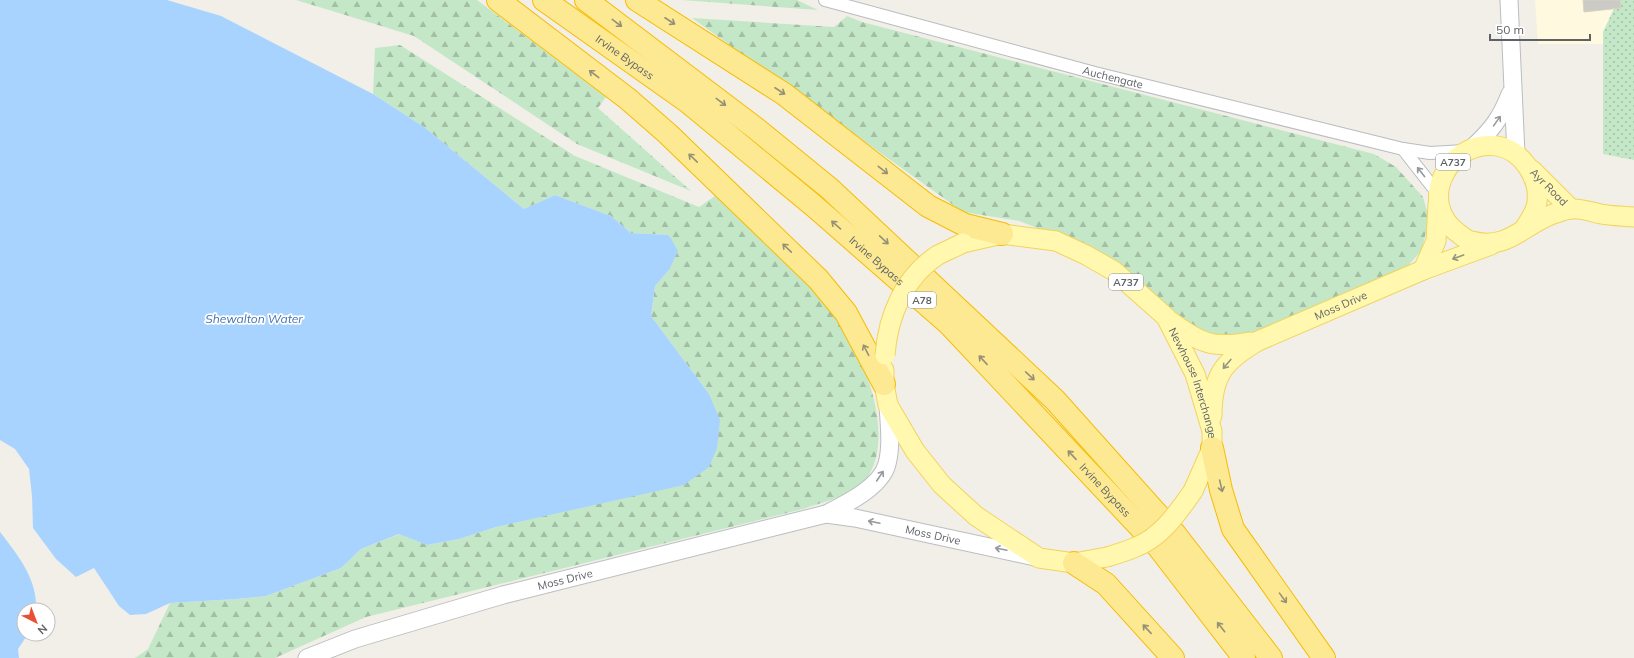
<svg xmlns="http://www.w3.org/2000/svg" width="1634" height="658" font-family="Mulish,sans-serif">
	<defs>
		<pattern id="grass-dots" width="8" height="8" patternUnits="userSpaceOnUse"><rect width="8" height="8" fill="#c4e8c7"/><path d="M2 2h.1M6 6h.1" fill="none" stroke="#a2bfa5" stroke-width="1.8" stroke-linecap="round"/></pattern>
		<pattern id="forest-firs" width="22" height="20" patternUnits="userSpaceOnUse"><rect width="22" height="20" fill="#c4e8c7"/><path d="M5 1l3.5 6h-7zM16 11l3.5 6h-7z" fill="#a2bfa5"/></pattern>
	</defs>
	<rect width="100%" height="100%" fill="#f1efe7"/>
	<path fill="#fef9df" d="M1535,0H1618L1603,32V44H1538Z"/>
	<path fill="url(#grass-dots)" d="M1618,0H1634V160L1603,154V32Z"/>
	<g fill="url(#forest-firs)">
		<path d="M296,0H477L606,97L598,108L691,191L577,144L414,36Z"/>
		<path d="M681,0H797L818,10Z"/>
		<path d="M847,16L862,22L1374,154L1396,167L1423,197L1429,218L1422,250L1405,269L1253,333L1221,336L1195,330L1096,250L1019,221L963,212L692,18L834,27Z"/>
		<path d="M400,45L575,156L699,207L715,196C739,217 763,238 787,260C798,269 811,277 819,288C852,329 899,424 869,475C857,495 823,502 803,509L366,617L275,658H135L148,649L170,603L237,599L266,596L341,568L361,549L400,534L427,545L459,539L496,527L709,394L651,316L655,286L669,270L670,235L631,233L611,216L555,195L524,209L424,127L373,94L375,48Z"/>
	</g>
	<g fill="#a9d3ff">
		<path d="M0,0H167L221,16L373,94L424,127L524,209L555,195L611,216L631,233L669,235L678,251L669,270L655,286L651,316L709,394L720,420L717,448L709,467L684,485L496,527L459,539L427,545L399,534L361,549L341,568L266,596L237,599L170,603L146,614L130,615L119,606L94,568L76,577L56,559L33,528L32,496L29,469L15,449L0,440Z"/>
		<path d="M0,532C18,555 38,580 36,610H24V634H28L18,649L19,658H0Z"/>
	</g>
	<path fill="#cccac4" stroke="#d6d2c5" d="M1583,0H1620L1621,8L1584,12Z"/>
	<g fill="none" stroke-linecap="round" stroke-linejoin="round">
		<defs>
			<g id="street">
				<path id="s1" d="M825,0L1095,73L1403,149L1430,153L1465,151"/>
				<path d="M1403,149L1439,195"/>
			</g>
			<g id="secondary">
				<path d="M1509,0L1516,154"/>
				<path d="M1472,148C1491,131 1501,118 1510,94"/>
				<path id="s2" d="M826,514L855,518L1035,557"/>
				<path id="s3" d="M307,658L355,639L503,595L826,514C846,504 881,487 887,464C892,445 889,424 888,405"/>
			</g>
			<g id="primary">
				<path id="s4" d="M1532,170L1571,209"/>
				<path d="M1524,229C1529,221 1536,212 1537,202C1540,178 1522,150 1497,146C1448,139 1416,203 1458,233C1462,236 1466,240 1471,241C1510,251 1522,224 1556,213C1561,212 1566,209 1571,209C1580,208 1592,212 1601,214C1612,216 1623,216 1634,217"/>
				<path id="s5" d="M963,243L1002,234L1056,241L1086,255L1114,271L1166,317L1195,374L1212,431V448L1193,491"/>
				<path d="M1423,270L1436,241L1438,204"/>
				<path d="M1170,321C1200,343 1212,349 1250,342"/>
				<path d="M884,370V384L888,405L915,451L942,485L976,516L1039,558L1074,563L1107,557"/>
				<path id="s6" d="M1212,416C1212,375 1224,361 1258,341L1423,270L1491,245"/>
			</g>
			<g id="highway">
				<path d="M498,0L628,99L668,134L818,279L846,313L884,384"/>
				<path id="s7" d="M544,0L688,102L814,206L949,324L1156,544L1244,658"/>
				<path d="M586,0L754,127L829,188L1055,400L1175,534L1271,658"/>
				<path d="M637,0L784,94L928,206L965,225L1002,234"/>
				<path d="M1212,448L1221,490L1233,529L1324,658"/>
				<path d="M1074,563L1106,584L1173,658"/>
			</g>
		</defs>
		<use href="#street" stroke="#b9bcc0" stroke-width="14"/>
		<use href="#secondary" stroke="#babdc2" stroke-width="19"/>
		<use href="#primary" stroke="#f2d35f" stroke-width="21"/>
		<use href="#highway" stroke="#f8bc00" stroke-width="24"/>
		<use href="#street" stroke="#fff" stroke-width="12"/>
		<use href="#secondary" stroke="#fff" stroke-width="17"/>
		<use href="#primary" stroke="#fff8ae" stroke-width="19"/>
		<use href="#highway" stroke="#fde992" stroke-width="22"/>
		<defs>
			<g id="primary-bridge">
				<path d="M885,355C888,316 904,277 938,255C946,251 955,247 963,243"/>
				<path d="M1107,557C1117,554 1127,551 1136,547C1162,537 1178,512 1193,491"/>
			</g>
		</defs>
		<use href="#primary-bridge" stroke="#f2d35f" stroke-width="21" stroke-linecap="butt"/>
		<use href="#primary-bridge" stroke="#fff8ae" stroke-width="19"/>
	</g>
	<defs><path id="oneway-shaft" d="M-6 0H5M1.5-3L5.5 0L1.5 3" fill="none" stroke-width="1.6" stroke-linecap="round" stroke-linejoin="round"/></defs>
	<g stroke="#969176">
		<use href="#oneway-shaft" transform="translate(670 21) rotate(33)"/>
		<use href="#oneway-shaft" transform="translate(617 23) rotate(37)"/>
		<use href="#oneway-shaft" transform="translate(594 74) rotate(-143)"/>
		<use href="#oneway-shaft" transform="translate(780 91) rotate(33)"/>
		<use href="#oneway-shaft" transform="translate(721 102) rotate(37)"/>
		<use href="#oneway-shaft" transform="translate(693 158) rotate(-136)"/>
		<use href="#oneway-shaft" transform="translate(883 170) rotate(38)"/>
		<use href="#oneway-shaft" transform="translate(836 225) rotate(-139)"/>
		<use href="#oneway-shaft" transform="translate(884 240) rotate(43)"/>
		<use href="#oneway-shaft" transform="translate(787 248) rotate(-136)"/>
		<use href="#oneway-shaft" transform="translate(866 350) rotate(-117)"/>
		<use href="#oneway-shaft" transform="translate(983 360) rotate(-133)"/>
		<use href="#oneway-shaft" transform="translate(1030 376) rotate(43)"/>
		<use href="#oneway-shaft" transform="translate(1072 455) rotate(-133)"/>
		<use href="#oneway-shaft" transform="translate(1221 486) rotate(77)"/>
		<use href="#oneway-shaft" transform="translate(1283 598) rotate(54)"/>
		<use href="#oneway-shaft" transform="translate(1221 627) rotate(-128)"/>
		<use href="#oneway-shaft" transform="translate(1147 629) rotate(-133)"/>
	</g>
	<g stroke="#96999c">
		<use href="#oneway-shaft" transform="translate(1497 121) rotate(-55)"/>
		<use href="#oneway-shaft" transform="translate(1421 172) rotate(-128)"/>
		<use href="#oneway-shaft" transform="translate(880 476) rotate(-56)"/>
		<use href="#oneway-shaft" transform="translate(874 522) rotate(-168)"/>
		<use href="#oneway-shaft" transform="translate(1001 549) rotate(-168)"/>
	</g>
	<g stroke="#969680">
		<use href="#oneway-shaft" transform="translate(1458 257) rotate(160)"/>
		<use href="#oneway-shaft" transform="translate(1227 364) rotate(130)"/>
	</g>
	<g text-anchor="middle" stroke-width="3.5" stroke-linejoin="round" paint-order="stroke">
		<g fill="#fff" stroke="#8e9195" stroke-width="1">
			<rect x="1436" y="154" width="34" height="16" rx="3"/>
			<rect x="1109" y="274" width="34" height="16" rx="3"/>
			<rect x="908" y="292" width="28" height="16" rx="3"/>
		</g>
		<g font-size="10" font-weight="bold" fill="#5e6267">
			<text x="1453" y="166">A737</text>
			<text x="1126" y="286">A737</text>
			<text x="922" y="304">A78</text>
		</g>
		<g font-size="11" fill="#5e6267" stroke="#fff">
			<text dy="4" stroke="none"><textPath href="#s7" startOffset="99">Irvine Bypass</textPath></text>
			<text dy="4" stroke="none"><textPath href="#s1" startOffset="298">Auchengate</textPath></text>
			<text dy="4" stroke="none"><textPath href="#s4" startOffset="24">Ayr Road</textPath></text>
			<text dy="4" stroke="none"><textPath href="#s7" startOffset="423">Irvine Bypass</textPath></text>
			<text dy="4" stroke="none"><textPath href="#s6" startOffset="184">Moss Drive</textPath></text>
			<text dy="4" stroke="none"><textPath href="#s5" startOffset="301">Newhouse Interchange</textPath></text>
			<text dy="4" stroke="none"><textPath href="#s7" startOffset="747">Irvine Bypass</textPath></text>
			<text dy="4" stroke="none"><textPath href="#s2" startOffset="109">Moss Drive</textPath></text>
			<text dy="4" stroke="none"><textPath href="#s3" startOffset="270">Moss Drive</textPath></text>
		</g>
		<g font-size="12" font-style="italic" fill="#4372b3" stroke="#fff">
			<text x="254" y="323">Shewalton Water</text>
		</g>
	</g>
	<g transform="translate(36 622) rotate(138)"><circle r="19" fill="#ffffff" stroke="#bfc0c2"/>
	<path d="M0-3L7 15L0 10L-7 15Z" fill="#ea4f34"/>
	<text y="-6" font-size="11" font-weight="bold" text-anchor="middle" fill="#5e6267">N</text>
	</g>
	<path d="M1490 34v6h100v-6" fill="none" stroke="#5e6267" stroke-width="2"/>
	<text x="1496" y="34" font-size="12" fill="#5e6267" stroke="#ffffff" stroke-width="3" paint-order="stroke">50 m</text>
</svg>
